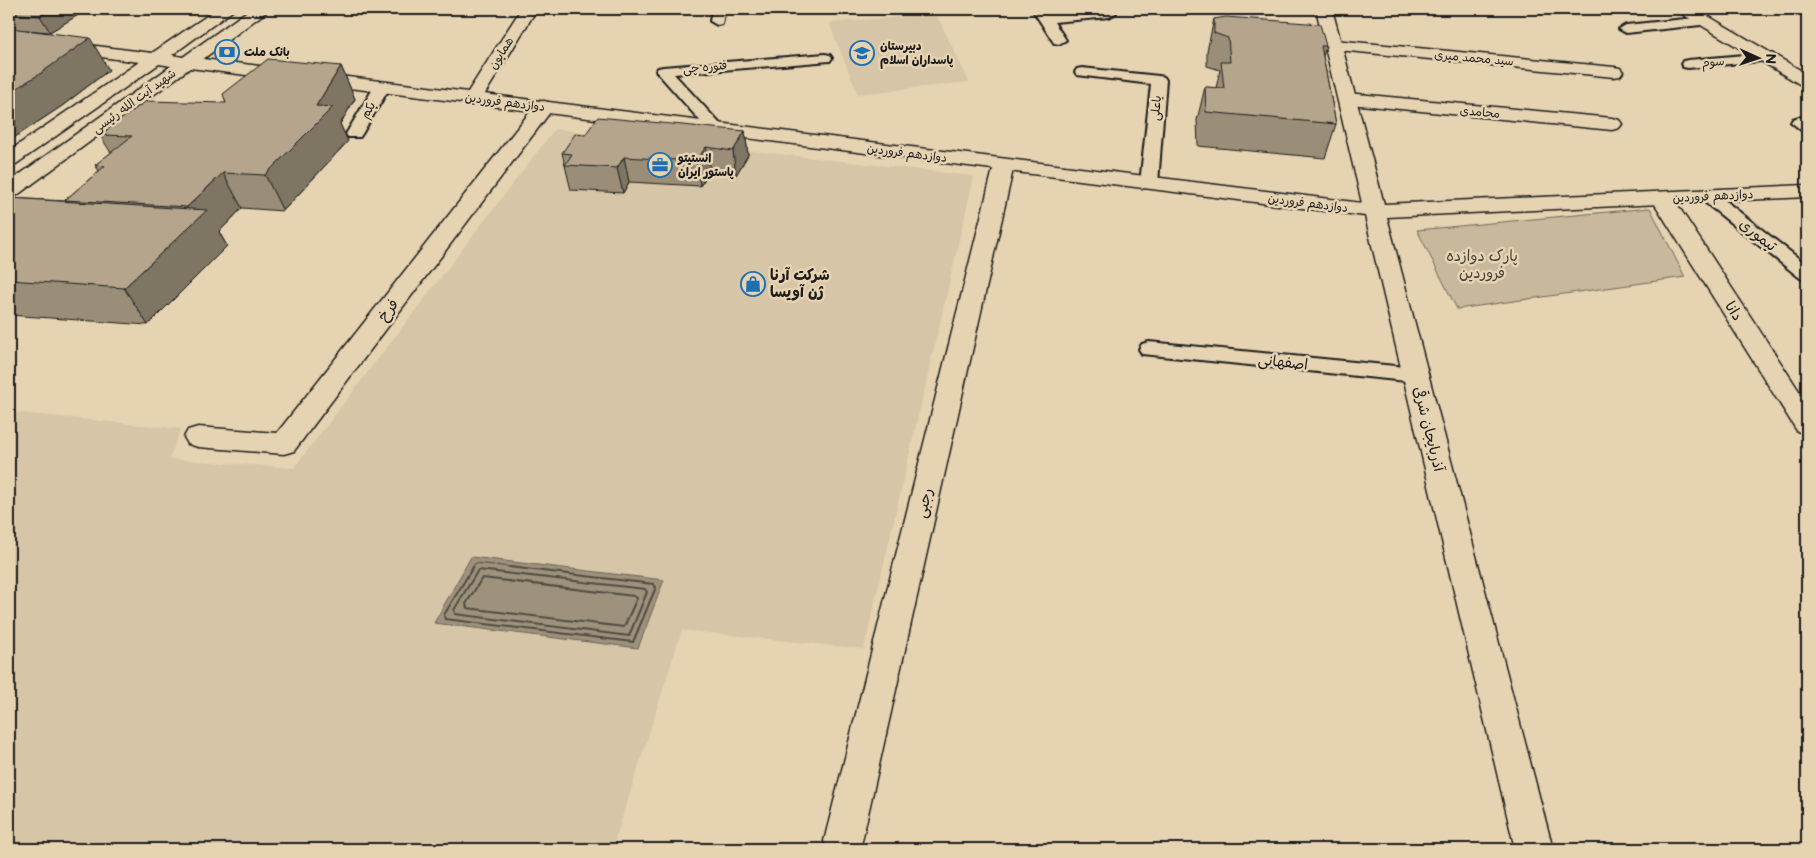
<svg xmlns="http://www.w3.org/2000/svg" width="1816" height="858" font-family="'Balsamiq Sans','Playpen Sans Arabic',sans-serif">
	<rect width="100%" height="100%" fill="#e5d3b1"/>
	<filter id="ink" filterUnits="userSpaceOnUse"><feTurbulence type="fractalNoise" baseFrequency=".02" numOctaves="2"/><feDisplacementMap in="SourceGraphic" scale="10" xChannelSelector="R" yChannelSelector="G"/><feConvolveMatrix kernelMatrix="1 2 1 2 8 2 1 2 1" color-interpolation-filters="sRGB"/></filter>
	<g filter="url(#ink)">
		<g fill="#d6c5a6">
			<path d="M936,14L969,82L858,94L829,23Z"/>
			<path d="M555,129L974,176L864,649L682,630L612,849H9V412L181,429L169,459L294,468Z"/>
		</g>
		<path fill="#c8b89c" stroke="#726a5c" d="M1650,208L1685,277L1457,309L1417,230Z"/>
		<path fill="#9e927c" stroke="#6a6356" d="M471,557L664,580L638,648L434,623Z"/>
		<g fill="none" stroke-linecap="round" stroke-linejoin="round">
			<path stroke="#504b42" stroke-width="1" d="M472,568L475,563L520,568"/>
			<g stroke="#504b42" stroke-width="2">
				<path d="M473,567L444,615L445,619L633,642L656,587L653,584L509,567"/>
				<path d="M478,570L645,589L647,592L629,636L455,614L454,610Z"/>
				<path d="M482,578L634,596L637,598L624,627L467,608L466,604Z"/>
			</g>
			<defs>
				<g id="lane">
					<path d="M712,9H725L722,24L717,25L710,21Z"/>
					<path d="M1032,9H1045L1049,15L1109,9L1116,13L1109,17L1054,22L1066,40L1059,44L1054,43Z"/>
					<path d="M1705,17L1712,21L1710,24L1626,33L1619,29L1626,25Z"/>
					<path d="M1767,53L1772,54L1774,57L1772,60L1688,68L1683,67L1681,64L1683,61L1688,60Z"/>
					<path d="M825,54L830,55L832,58L830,61L674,74L722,126L724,129L722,132H710L656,71L658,68L663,67Z"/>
					<path d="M1082,68L1159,76L1164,77L1166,80L1158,183L1155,187L1149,188L1143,187L1140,183L1151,84L1077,75L1075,72L1077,69Z"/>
					<path d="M382,82L387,84L390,87L362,134L360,137H348L346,134L374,87L377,84Z"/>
					<path d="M1799,117L1807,120V132L1801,130L1791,122L1793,119Z"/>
					<path d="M1708,191L1714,192L1807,265V280L1800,278L1702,200L1699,196L1702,192Z"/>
					<path d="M1149,342L1416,368L1424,370L1427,375L1424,380L1416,382L1142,354L1139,349L1142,344Z"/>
				</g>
				<g id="street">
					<path d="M521,9H537L480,102L473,104L466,102L464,98Z"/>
					<path d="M1677,9H1696L1807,74V86L1801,85L1679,12Z"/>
					<path d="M1334,40L1614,67L1620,68L1623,72L1620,76L1614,77L1328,49L1325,45L1328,41Z"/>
					<path d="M1347,93L1612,118L1619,120L1622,124L1619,128L1612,130L1340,103L1338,99L1340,95Z"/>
					<path d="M544,101L551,103L553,107L551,111L294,451L284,454L198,447L188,444L184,437L188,430L198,427L277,433L537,103Z"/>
					<path d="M1004,159L1011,161L1014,165L862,841L859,849H827L824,841L994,165L997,161Z"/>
					<path d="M1662,192L1670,193L1673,198L1807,403V434L1797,431L1651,198L1654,193Z"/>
				</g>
				<path id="secondary" d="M217,9H235L172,55L183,57L250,9H268L266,12L203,59L1362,203L1316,9H1332L1384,204L1807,185V197L1387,217L1553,849H1515L1365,216L190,68L16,196L9,198V182L171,66L159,64L16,164L9,166V151L139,62L9,45V35L152,53Z"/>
			</defs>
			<use href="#lane" stroke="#1c1c1c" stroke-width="4"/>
			<use href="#street" stroke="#1c1c1c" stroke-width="3"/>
			<use href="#secondary" stroke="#1c1c1c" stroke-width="3"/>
			<use href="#lane" fill="#e5d3b1" fill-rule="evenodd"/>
			<use href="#street" fill="#e5d3b1" fill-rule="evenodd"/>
			<use href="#secondary" fill="#e5d3b1" fill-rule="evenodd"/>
		</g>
		<g fill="#9b8e78" stroke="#1c1c1c">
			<path d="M9,9H88L50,32L26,30L109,70L62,106L9,141Z"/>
			<path d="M1214,19L1326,46L1323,56L1336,124L1325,158L1198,146L1197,120L1205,87L1216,88L1220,70L1207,66V51Z"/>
			<path d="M341,66L355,99L340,124L348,141L283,211L242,208L219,232L227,246L148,325L9,315V198L66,201L65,200L99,171L95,165L111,153L100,135L226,103Z"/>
			<path d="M745,131L748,155L736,175L710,171L700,186L629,182L623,193L571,190L562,153L585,135Z"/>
		</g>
		<g fill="#7e7462" stroke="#1c1c1c">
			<path d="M52,9H88L50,32L40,16Z"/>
			<path d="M90,38L109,70L62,106L9,141V93Z"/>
			<path d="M341,66L355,99L340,124L348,141L283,211L265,175L316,106Z"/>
			<path d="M745,131L748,155L736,175L733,151Z"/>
			<path d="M706,147L710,171L700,186L696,161Z"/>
			<path d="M624,157L629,182L623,193L617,168Z"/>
			<path d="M223,173L242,208L219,232L227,246L148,325L124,288L195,221L187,207Z"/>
		</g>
		<g fill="#b4a58c" stroke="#1c1c1c">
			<path d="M9,9H52L40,16L9,13Z"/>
			<path d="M1226,17L1320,24L1326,46H1321L1336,124L1206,112L1205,87L1224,88L1221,62H1230L1228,38L1214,33V19Z"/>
			<path d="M10,28L90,38L41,73L9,93V29Z"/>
			<path d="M268,59L341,66L316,106L333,107L265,175L223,173L187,207L65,200L105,166L95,165L132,136L100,135L146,101L226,103L223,94Z"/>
			<path d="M598,117L745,131L733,151L706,147L696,161L624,157L617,168L565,165L572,154L562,153L575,134L585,135Z"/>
			<path d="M9,198L207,210L124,288L9,280Z"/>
		</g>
	</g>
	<defs>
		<symbol id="bank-ring" viewBox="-11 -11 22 22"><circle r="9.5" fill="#e5d3b1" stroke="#1f6fb2" stroke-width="1.5"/><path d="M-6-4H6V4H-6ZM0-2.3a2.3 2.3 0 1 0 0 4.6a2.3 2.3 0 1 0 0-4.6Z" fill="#1f6fb2"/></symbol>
		<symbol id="school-ring" viewBox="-11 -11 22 22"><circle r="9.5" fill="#e5d3b1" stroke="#1f6fb2" stroke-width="1.5"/><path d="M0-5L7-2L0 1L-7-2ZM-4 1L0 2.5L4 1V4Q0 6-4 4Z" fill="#1f6fb2"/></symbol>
		<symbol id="office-ring" viewBox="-11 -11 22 22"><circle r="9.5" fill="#e5d3b1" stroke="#1f6fb2" stroke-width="1.5"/><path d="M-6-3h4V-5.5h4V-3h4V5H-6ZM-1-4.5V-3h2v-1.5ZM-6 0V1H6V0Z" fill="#1f6fb2"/></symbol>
		<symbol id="shop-ring" viewBox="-11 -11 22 22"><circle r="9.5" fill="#e5d3b1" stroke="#1f6fb2" stroke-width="1.5"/><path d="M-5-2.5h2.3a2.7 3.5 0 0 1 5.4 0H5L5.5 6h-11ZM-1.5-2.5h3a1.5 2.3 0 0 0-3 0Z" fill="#1f6fb2"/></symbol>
	</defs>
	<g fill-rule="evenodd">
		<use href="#bank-ring" x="213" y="38" width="28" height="28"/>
		<use href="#school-ring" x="848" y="39" width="28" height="28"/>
		<use href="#office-ring" x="646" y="151" width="28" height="28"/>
		<use href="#shop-ring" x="739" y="270" width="28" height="28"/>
	</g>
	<g text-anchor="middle" stroke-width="5" stroke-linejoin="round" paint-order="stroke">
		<g font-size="12" font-weight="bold" fill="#1c1c1c" stroke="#e5d3b1" text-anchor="start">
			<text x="880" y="50">دبیرستان<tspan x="880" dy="14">پاسداران اسلام</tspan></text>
			<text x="244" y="56">بانک ملت</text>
			<text x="678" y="162">انستیتو<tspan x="678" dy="14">پاستور ایران</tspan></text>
		</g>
		<g font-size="12" fill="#1c1c1c" stroke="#e5d3b1">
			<text transform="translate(501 53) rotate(-58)" y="4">همایون</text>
			<text transform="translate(1474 58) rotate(5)" y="4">سید محمد میری</text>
			<text transform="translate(1713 62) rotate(-5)" y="4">سوم</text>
			<text transform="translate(705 67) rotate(-5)" y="4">فتوره چی</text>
			<text transform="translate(134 101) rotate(-36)" y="4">شهید آیت الله رئیسی</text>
			<text transform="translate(505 102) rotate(7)" y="4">دوازدهم فروردین</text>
			<text transform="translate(1156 108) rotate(-85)" y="4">یاعلی</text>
			<text transform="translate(368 110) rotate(-59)" y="4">یکم</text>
			<text transform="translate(1480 112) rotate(5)" y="4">محامدی</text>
			<text transform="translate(907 153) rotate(7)" y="4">دوازدهم فروردین</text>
			<text transform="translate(1713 196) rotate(-3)" y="4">دوازدهم فروردین</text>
			<text transform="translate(1308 203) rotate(7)" y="4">دوازدهم فروردین</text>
		</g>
		<g font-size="15" fill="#1c1c1c" stroke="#e5d3b1">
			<text transform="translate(1758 235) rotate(38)" y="5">تیموری</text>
			<text transform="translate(388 310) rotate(-52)" y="5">فرخ</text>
			<text transform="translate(1734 311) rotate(57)" y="5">دانا</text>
			<text transform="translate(1283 362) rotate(6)" y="5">اصفهانی</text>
			<text transform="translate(1429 429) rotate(76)" y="5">آذربایجان شرقی</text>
			<text transform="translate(924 503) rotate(-77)" y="5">رجبی</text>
		</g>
		<g font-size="15" fill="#47433c" stroke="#e5d3b1">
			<text x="1482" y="261">پارک دوازده<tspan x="1482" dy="17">فروردین</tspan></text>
		</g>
		<g font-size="15" font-weight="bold" fill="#1c1c1c" stroke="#e5d3b1" text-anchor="start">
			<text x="770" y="280">شرکت آرنا<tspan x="770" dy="17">ژن آویسا</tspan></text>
		</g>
	</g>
	<rect width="1816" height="858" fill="none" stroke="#e5d3b1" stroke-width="30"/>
	<rect x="15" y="15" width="1786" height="828" fill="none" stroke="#1c1c1c" stroke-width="2" filter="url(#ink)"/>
	<g transform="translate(1758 58) rotate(93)" stroke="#e5d3b1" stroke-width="4" paint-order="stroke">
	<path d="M0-4L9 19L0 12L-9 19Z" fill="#1c1c1c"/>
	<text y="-8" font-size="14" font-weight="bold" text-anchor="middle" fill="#1c1c1c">N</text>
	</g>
</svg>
